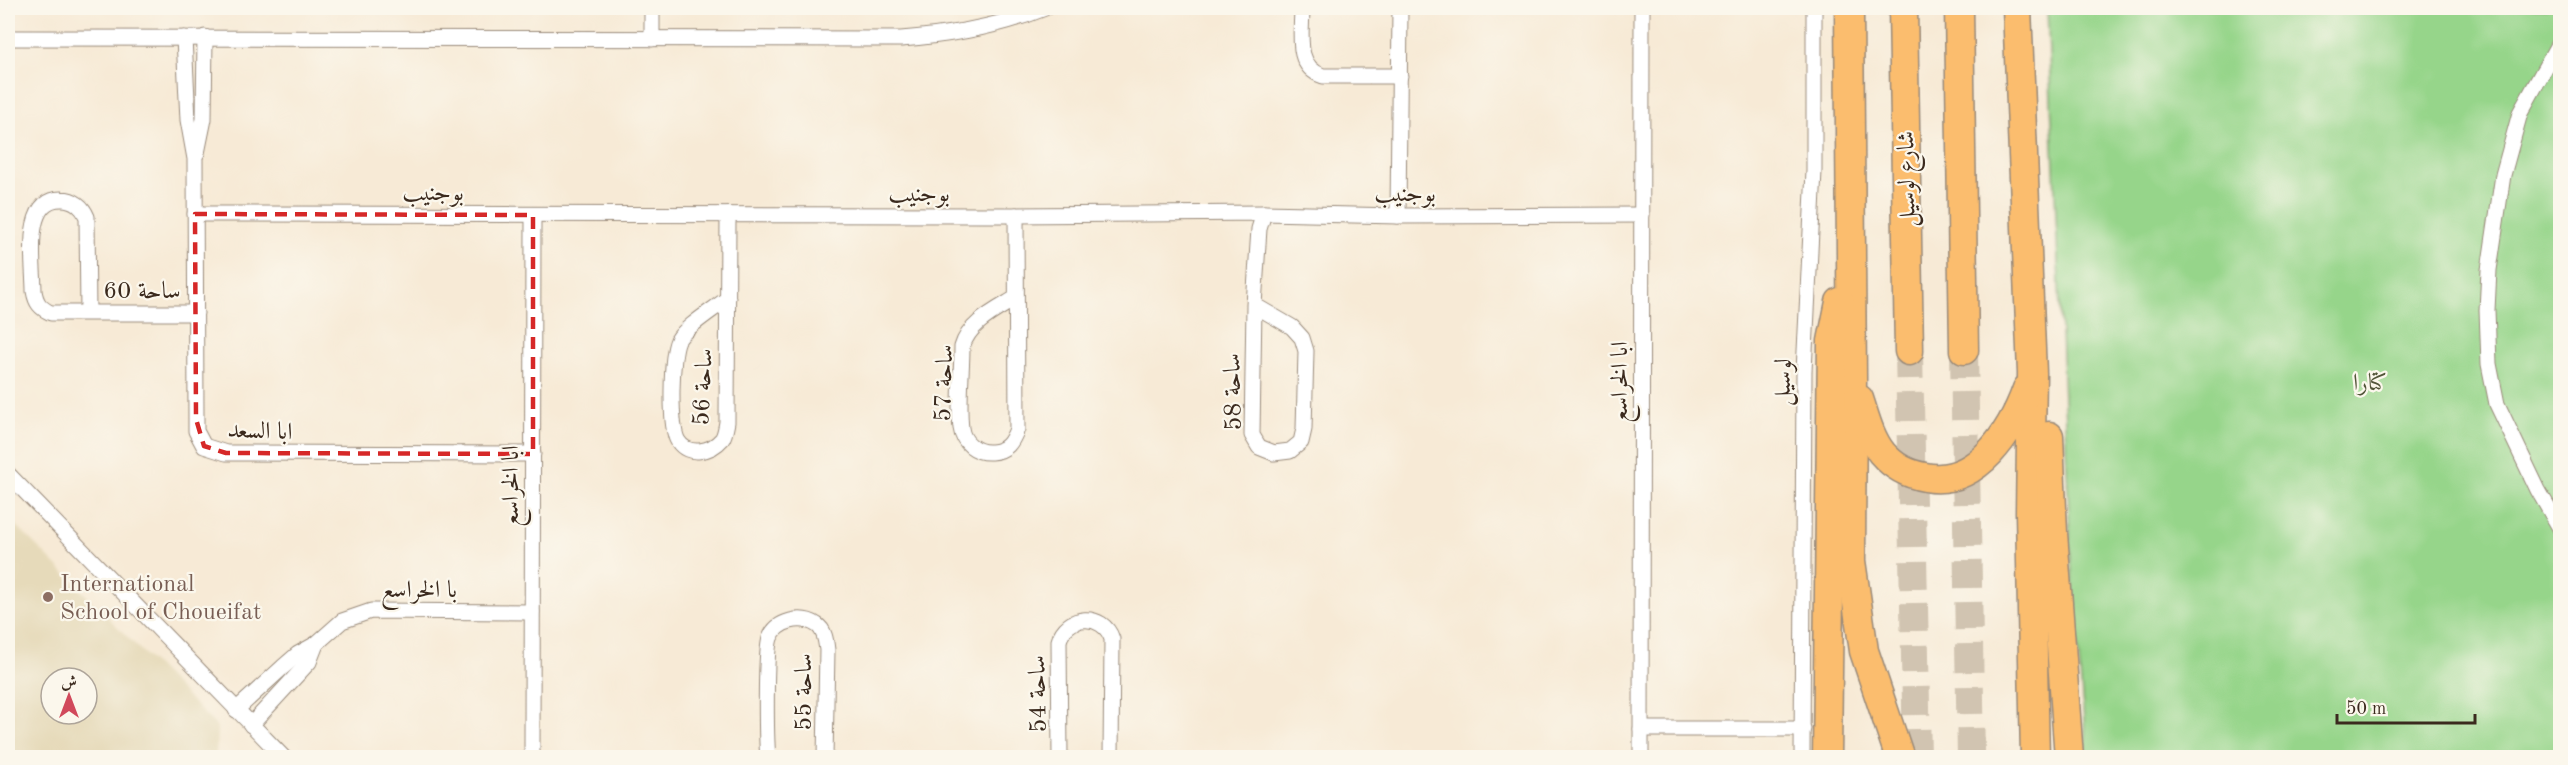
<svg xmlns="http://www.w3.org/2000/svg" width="2568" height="765" font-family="'Old Standard TT',Amiri,serif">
	<rect width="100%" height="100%" fill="#fbf7ec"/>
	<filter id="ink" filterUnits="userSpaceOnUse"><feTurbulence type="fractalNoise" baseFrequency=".0167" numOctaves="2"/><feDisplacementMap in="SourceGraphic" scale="12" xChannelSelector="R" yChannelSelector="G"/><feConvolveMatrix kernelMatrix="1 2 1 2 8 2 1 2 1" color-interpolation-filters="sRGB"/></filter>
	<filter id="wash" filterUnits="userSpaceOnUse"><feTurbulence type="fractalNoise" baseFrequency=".008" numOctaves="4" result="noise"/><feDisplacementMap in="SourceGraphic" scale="24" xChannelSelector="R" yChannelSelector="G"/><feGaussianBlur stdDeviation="1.35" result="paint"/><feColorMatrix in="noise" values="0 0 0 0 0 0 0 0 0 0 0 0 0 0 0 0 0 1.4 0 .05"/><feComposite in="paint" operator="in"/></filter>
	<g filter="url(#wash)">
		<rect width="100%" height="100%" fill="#f7ead6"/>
		<path fill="#e6daba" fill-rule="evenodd" d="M8,517L217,727L216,757H8ZM51,678H87V714H51Z"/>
		<path fill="#96d58a" stroke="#688054" stroke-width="1.5" d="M2047,8H2560V757H2087L2071,561Z"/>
	</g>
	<g filter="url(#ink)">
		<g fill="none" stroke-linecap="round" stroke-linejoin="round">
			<g stroke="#d1c4b1" stroke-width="28" stroke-dasharray="28 14" stroke-linecap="butt">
				<path d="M1964,350L1971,758"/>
				<path d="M1909,351L1917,758"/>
			</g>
			<defs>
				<g id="street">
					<path d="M652,8V39"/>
					<path d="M1302,8C1302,33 1294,66 1323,76H1400"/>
					<path d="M8,38L901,39C951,35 999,27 1045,8"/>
					<path d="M184,38L188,120L195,159L196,419V431L204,446L226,453L533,454"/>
					<path d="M2560,41L2520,113L2503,175L2489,270L2487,310L2489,364L2497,404L2538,490L2560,528"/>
					<path d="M197,153L204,119L205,37"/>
					<path d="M195,214L1016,215L1264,213L1398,216L1642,215"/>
					<path d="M728,215L727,422C726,427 725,435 722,439C711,452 688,457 678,441C669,427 671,355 678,340C686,326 715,309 728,298"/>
					<path d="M1398,216L1400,8"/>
					<path d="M1016,298C995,311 969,323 962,347C962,371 958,405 961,428C963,443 976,453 991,452C1007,451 1012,442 1017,429L1016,215"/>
					<path d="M1254,305L1292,327L1302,338L1306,351L1304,429L1301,442L1290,451L1274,453L1259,447L1252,435L1254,305L1259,229L1264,213"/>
					<path d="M88,313L87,217C83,207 74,199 62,199C22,198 34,264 34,291C36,303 40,308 51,313H196"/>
					<path d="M8,474L284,758"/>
					<path d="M236,710L283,667L298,654L316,644L342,621L371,611L532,612"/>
					<path d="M251,725L309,662L316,644"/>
					<path d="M1641,729H1803"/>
					<path d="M532,758L533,215"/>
					<path d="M768,758C766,738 765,654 770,638C777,620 802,615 817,625C825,630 826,642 827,650L825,758"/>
					<path d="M1060,758L1059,641C1066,614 1103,612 1112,639L1111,758"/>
					<path d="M1641,758L1642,8"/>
					<path d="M1802,758L1804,371L1814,171V8"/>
				</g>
				<g id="highway">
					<path d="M1849,8L1852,379L1851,561L1864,651L1900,758"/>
					<path d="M1903,8L1909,351"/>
					<path d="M1959,8L1964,350"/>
					<path d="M2017,8L2032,373L2030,512L2035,758"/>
					<path d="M1859,399C1865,417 1870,438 1882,453C1894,467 1907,474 1925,477C1977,487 2012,431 2027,389"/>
					<path d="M2049,436L2053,533L2069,758"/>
					<path d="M1827,758L1832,341L1840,302"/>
				</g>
			</defs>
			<use href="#street" stroke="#998a7a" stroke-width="17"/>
			<use href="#highway" stroke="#998a7a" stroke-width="31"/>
			<use href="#street" stroke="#fff" stroke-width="15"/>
			<use href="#highway" stroke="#fbbd6e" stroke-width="28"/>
		</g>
	</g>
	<path fill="none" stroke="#d62828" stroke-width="4.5" stroke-dasharray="12 8" stroke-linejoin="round" d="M195,214L533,215V454L226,453L204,446L196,419Z"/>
	<circle fill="#8d6e63" stroke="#fbf7ec" stroke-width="2" cx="48" cy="597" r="6"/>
	<g text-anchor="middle" stroke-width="4.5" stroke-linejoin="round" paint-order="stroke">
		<g font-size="24" fill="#3b2a1e" stroke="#fbf7ec">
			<text transform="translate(1906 179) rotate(-91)" y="8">شارع لوسيل</text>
			<text x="433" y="200">بوجنيب</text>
			<text x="919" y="201">بوجنيب</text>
			<text x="1405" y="201">بوجنيب</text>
			<text x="142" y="298">ساحة 60</text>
			<text transform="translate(1619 382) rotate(-90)" y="8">ابا الخراسع</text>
			<text transform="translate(1782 382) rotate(-88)" y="8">لوسيل</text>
			<text transform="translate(943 383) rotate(-88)" y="8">ساحة 57</text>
			<text transform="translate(702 387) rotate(-87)" y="8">ساحة 56</text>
			<text transform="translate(1232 392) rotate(-91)" y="8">ساحة 58</text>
			<text transform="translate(260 430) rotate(2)" y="8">ابا السعد</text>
			<text transform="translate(510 486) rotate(-90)" y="8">ابا الخراسع</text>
			<text x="419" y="597">با الخراسع</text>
			<text transform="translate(803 692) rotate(-90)" y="8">ساحة 55</text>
			<text transform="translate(1037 694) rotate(-91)" y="8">ساحة 54</text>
		</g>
		<g font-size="24" fill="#525539" stroke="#fbf7ec">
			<text x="2370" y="390">كتارا</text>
		</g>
		<g font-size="24" fill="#785e54" stroke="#fbf7ec" text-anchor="start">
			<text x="60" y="591">International<tspan x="60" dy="28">School of Choueifat</tspan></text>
		</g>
	</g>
	<rect width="2568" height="765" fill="none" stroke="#fbf7ec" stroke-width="30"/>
	<g transform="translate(69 696)"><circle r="28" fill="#fbf7ec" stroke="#aea59a" stroke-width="1.5"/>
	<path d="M0-4.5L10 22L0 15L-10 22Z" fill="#d1495b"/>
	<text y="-9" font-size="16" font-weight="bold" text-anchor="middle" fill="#3b2a1e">ش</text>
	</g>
	<path d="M2337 714v9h138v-9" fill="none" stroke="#3b2a1e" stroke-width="3"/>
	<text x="2346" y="714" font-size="18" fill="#3b2a1e" stroke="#fbf7ec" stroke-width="4.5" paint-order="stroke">50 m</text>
</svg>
